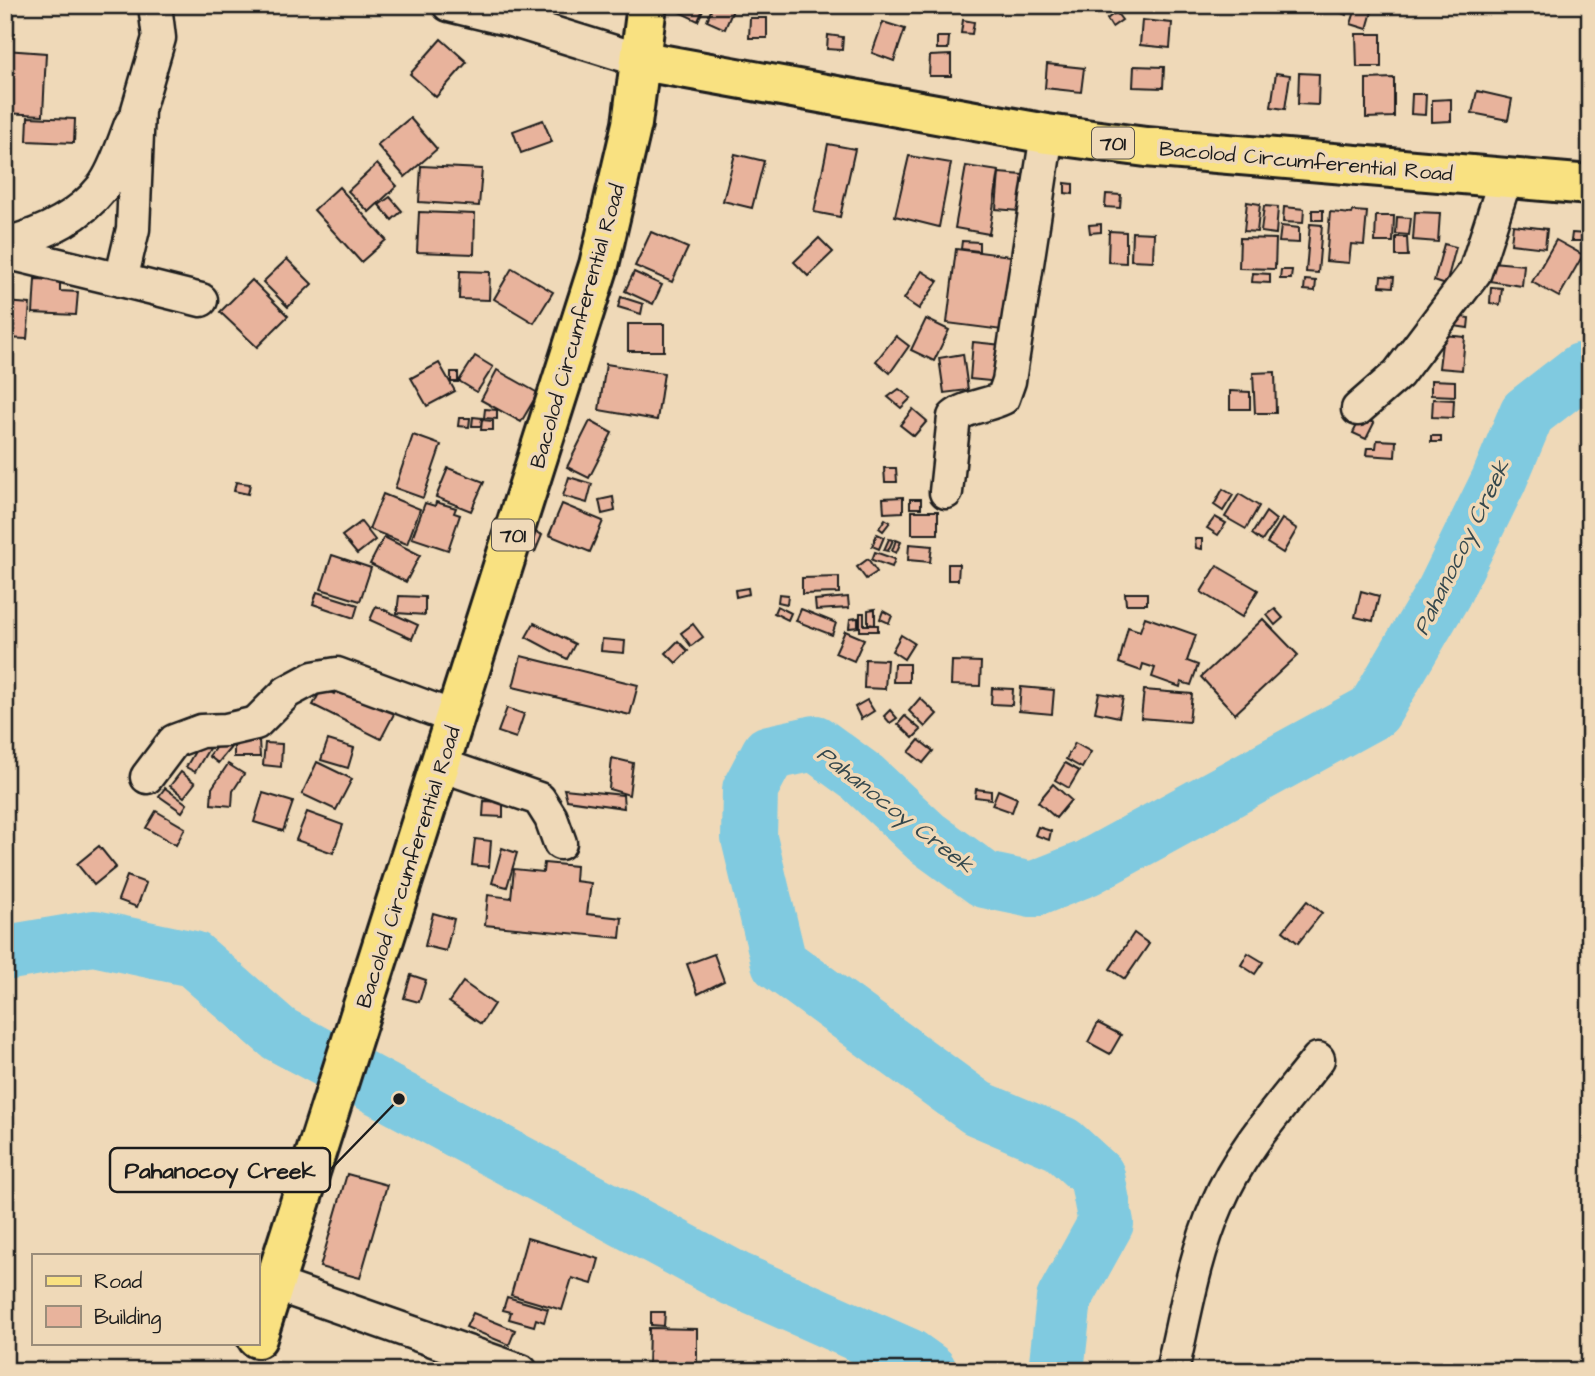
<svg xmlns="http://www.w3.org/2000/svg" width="1595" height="1376" font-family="'Architects Daughter',sans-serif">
	<rect width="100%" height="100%" fill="#efd9b8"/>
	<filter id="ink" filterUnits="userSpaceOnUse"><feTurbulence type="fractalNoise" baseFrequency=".0143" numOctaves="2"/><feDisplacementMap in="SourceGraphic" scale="14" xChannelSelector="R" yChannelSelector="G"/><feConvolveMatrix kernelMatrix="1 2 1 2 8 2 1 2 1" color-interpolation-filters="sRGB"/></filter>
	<g filter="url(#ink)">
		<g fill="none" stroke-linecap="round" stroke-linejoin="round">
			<g stroke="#80cae0" stroke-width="56">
				<path d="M5,953L94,938L193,959L279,1034L735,1279L908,1356L929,1371"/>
				<path d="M1056,1371L1064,1299L1106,1223L1097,1176L1062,1144L977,1108L779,963L749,838L750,789L769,753L815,743L863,778L926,837L985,880L1032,890L1087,868L1374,711L1444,592L1499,480L1527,413L1581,371L1590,373"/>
			</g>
		</g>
		<g fill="#e8b39c" stroke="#1c1c1c" stroke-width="2">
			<path d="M665,5H705L698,21Z"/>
			<path d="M713,5H735L725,29L707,21Z"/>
			<path d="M1334,5H1351L1346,15L1333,9Z"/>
			<path d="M1357,5L1373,8L1367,29L1351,24Z"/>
			<path d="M1116,12L1122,20L1112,27L1107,19Z"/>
			<path d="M750,18H767V38H749Z"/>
			<path d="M963,20L974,22L972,34L961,33Z"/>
			<path d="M1142,20L1172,23L1170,48L1140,45Z"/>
			<path d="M883,22L905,29L894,61L872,53Z"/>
			<path d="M1356,34H1381V67H1357Z"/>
			<path d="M828,35L843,37L842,50L827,49Z"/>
			<path d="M937,37H949L948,49H937Z"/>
			<path d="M441,39L467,62L436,97L410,74Z"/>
			<path d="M5,50L46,53L43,115L5,113Z"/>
			<path d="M951,55V76H929L930,56Z"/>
			<path d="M1047,64L1084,68L1081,92L1045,88Z"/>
			<path d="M1134,66L1164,67L1163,88L1133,87Z"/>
			<path d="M1276,73L1290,75L1285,109L1271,107Z"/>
			<path d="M1299,73L1319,74L1318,105L1298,104Z"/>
			<path d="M1394,78V117L1366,118V79Z"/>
			<path d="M1477,91L1512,99L1508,120L1472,113Z"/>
			<path d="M1412,94H1426L1425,115L1411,114Z"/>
			<path d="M1451,99V121L1432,122V100Z"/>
			<path d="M28,117L75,119L74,143L27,141Z"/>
			<path d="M410,118L437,149L405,177L377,145Z"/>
			<path d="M543,120L552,142L521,153L513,131Z"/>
			<path d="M828,144L855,149L840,217L814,212Z"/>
			<path d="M735,154L764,161L752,208L723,201Z"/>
			<path d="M909,156L951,163L939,227L895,216Z"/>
			<path d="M377,164L397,186L369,212L348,191Z"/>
			<path d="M421,166L482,169L479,206L419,202Z"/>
			<path d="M966,166L999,171L989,234L955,228Z"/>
			<path d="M999,173L1023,175L1019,211L996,209Z"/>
			<path d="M1065,183L1073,184V194L1065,193Z"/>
			<path d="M339,187L386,240L361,262L314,210Z"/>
			<path d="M1106,194L1121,195L1120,208L1105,207Z"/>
			<path d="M390,197L402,211L392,220L379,205Z"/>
			<path d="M1247,202L1260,204L1257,232L1244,231Z"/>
			<path d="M1264,206L1278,207L1276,234L1261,232Z"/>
			<path d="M1284,207L1304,209L1303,223L1283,222Z"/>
			<rect x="1312" y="210" width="11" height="10"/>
			<path d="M1353,211L1367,212L1364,245L1351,244L1349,263L1326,261L1330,212L1352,214Z"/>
			<path d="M419,212L475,214L474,254L417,252Z"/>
			<path d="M1415,212L1440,213L1438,242L1413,240Z"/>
			<path d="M1376,216H1394L1393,242H1375Z"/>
			<path d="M1397,217L1411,218L1409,235L1396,234Z"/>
			<path d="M1101,224V232L1090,233L1089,225Z"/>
			<path d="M1310,224L1322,225L1318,273L1306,272Z"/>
			<path d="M1513,225L1547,229L1545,248L1511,244Z"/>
			<path d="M1281,226L1299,228V243L1279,242Z"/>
			<path d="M1109,231L1126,232V263L1108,262Z"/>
			<path d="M651,232L688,248L672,282L635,266Z"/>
			<path d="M1132,232L1154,233L1153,261L1131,260Z"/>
			<path d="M1572,233L1585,234V241H1571Z"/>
			<path d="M1396,237H1407L1408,256H1396Z"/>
			<path d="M819,238L833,252L808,276L794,262Z"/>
			<path d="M1240,238L1276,239L1275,269L1239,268Z"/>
			<path d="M1556,240L1583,255L1559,297L1532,282Z"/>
			<path d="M962,241L979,242V251L961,249Z"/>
			<path d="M1444,244L1456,247L1446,285L1434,281Z"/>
			<path d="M956,249L1011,256L1002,330L947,323Z"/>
			<path d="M287,259L312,284L288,307L263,282Z"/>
			<path d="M1492,262L1524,265L1522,286L1489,281Z"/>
			<path d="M512,268L553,292L534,323L494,299Z"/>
			<path d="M1281,270H1292L1291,279H1280Z"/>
			<path d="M460,271L490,272L489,300L459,299Z"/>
			<path d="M922,271L938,281L919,309L904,299Z"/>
			<path d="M634,272L662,285L653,304L625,291Z"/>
			<path d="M1253,273L1270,274V283L1252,282Z"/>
			<path d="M1381,276L1394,277L1393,287L1380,286Z"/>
			<path d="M35,279L60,280V291L78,292L76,315L33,313Z"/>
			<path d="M252,280L288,316L257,347L220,312Z"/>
			<path d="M1305,280L1316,281L1315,291L1304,290Z"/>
			<path d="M1491,287L1502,288L1500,305L1490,303Z"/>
			<path d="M621,297L643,304L641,314L618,307Z"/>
			<path d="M5,302L30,304L27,339L5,338Z"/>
			<path d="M1455,316L1469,318L1468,328L1454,326Z"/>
			<path d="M926,319L949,330L934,361L911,350Z"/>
			<rect x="628" y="324" width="36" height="27"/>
			<path d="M1443,335L1465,337L1462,370L1439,368Z"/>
			<path d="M896,336L909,346L890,373L876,361Z"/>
			<path d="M973,342L1002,345L1000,382L970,379Z"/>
			<path d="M963,354L968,390L944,393L939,358Z"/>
			<path d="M475,356L493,367L477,392L459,381Z"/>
			<path d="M439,363L455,391L427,406L411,378Z"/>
			<path d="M606,364L664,373L657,420L599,410Z"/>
			<path d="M497,370L538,393L521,422L481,400Z"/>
			<rect x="451" y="372" width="7" height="10"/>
			<path d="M1275,372L1276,413H1255L1253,373Z"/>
			<path d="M1431,380L1455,381V396L1431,395Z"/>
			<path d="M899,389L911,398L901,408L888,397Z"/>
			<path d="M1230,391L1250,392V409H1230Z"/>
			<path d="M1433,399L1454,400L1453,418L1432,417Z"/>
			<path d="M485,409L497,410V419L484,418Z"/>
			<path d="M913,409L927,421L914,436L900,425Z"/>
			<path d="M473,417L482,418L481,426H472Z"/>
			<path d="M1361,417L1374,423L1366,439L1353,433Z"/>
			<path d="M459,418H470L469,427L458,426Z"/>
			<path d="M482,420L493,421V430H481Z"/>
			<path d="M590,421L612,433L589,478L567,467Z"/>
			<path d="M413,435L441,445L423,498L395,488Z"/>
			<rect x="1431" y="436" width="10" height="6"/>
			<path d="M1377,440L1396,441L1395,457L1366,455L1367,448H1376Z"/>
			<path d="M448,468L484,482L471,511L436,497Z"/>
			<path d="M884,468H896L897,482H885Z"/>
			<path d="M569,477L592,484L587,503L563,496Z"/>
			<path d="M236,482L250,484L248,494L234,491Z"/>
			<path d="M1223,489L1233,495L1223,511L1214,505Z"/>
			<path d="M383,494L420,509L407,544L369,529Z"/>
			<path d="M1239,494L1259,506L1246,529L1225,517Z"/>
			<path d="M613,497L615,511L602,514L599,500Z"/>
			<path d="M903,497V512L884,513L883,498Z"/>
			<rect x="910" y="499" width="11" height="9"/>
			<path d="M436,502L456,508L454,513L460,515L448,550L412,538L425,503L435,506Z"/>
			<path d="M562,504L603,521L590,552L549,535Z"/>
			<rect x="912" y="511" width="26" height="23"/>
			<path d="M1266,512L1276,520L1262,541L1252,534Z"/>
			<path d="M1215,517L1226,523L1218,535L1207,528Z"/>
			<path d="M885,519L890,522L883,531L879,528Z"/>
			<path d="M1282,519L1297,529L1283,553L1267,543Z"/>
			<path d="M361,522L375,540L357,554L342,536Z"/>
			<path d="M531,530L542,535L535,552L524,548Z"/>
			<path d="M877,534L884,537L879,549L872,546Z"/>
			<path d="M384,537L420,555L406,582L370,564Z"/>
			<path d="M889,539L893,540L888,551L884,550Z"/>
			<path d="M1195,539H1202V549L1196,548Z"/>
			<path d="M896,540L901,542L896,553L892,551Z"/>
			<path d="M909,544L932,546L930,562L908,560Z"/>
			<path d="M875,552L895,559L892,567L872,560Z"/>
			<path d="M332,555L371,568L360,601L321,589Z"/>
			<path d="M868,559L877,572L866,579L857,567Z"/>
			<path d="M948,564H959L958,580H948Z"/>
			<path d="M1217,566L1258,590L1242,617L1201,592Z"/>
			<path d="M839,577V593L802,594V578Z"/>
			<path d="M748,588L749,594L736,597L735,590Z"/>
			<path d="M1361,591L1379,596L1373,621L1355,617Z"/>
			<path d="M317,592L358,605L354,618L313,604Z"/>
			<path d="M1125,593H1147V604H1126Z"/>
			<path d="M779,594L788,595L787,604L778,602Z"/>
			<path d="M399,596L425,597V615L397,613Z"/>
			<path d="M848,597L849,608L816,610L815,600Z"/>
			<path d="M376,606L418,625L412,639L370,620Z"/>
			<path d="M777,606L791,613L788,620L774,613Z"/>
			<path d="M801,609L836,623L832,635L796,621Z"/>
			<path d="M875,609V625L868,624V610Z"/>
			<path d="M1275,609L1283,618L1275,625L1267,615Z"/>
			<path d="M883,611L892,616L889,623L880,619Z"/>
			<path d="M860,613H864V625H878V631H860Z"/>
			<path d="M1145,617L1196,635L1187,661L1198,665L1191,685L1181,682L1180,687L1152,677L1155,668L1143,664L1141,671L1119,663L1128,627L1140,631Z"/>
			<path d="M858,618V627L849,628L850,619Z"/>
			<path d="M1263,619L1298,655L1235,714L1201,677Z"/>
			<path d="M534,623L575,644L567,659L526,637Z"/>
			<path d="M693,624L703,637L691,646L681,633Z"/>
			<path d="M845,631L864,639L854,661L835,653Z"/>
			<path d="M901,635L914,643L904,659L892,651Z"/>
			<path d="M602,639L625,641L624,653L601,651Z"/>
			<path d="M678,641L688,651L676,663L666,653Z"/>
			<path d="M521,656L638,685L630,715L513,687Z"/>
			<path d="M865,659L887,660L885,689L864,688Z"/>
			<path d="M952,661L981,662L980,686L951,685Z"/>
			<path d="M894,664H909V682H893Z"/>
			<path d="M339,684L395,712L381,739L313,705L322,688L334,694Z"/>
			<path d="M1021,687L1054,690L1052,714L1019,711Z"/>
			<path d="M992,688L1013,689L1012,705L991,704Z"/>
			<path d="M1144,690L1192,694L1189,722L1141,718Z"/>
			<path d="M1099,693L1123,697L1119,717L1095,712Z"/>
			<path d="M920,698L937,714L925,727L909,711Z"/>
			<path d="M867,700L874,711L861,719L855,707Z"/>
			<path d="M507,708L524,714L516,738L498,732Z"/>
			<path d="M890,710L897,718L890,723L884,716Z"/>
			<path d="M905,716L921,730L913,738L898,724Z"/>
			<path d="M205,734L214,740L195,772L186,767Z"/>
			<path d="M223,738L232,746L218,763L209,756Z"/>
			<path d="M259,740L260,757H234V741Z"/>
			<path d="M328,740L354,748L348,768L321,760Z"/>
			<path d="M919,740L933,751L923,763L909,752Z"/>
			<path d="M265,743L282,744L281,767L263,765Z"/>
			<path d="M1075,743L1091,752L1082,768L1066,759Z"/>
			<path d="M612,758L633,763L629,795L609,789Z"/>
			<path d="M317,762L352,779L336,810L302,794Z"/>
			<path d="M1065,763L1079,771L1069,788L1055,780Z"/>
			<path d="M228,764L244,774L233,791L232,806L211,804L212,788Z"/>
			<path d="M181,772L195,783L184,797L170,786Z"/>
			<path d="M1053,784L1071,800L1056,818L1038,802Z"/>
			<path d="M165,788L187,804L182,812L159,796Z"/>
			<path d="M564,789L623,795L624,808L567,800Z"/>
			<path d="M976,789L991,791V799L975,797Z"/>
			<path d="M998,790L1017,798L1012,812L992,805Z"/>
			<path d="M263,793L293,802L283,831L254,822Z"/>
			<path d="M484,801L503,802V817L483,816Z"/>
			<path d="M156,811L185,828L176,845L146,828Z"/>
			<path d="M307,812L343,825L333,853L296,840Z"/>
			<path d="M1038,827L1051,831L1049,840L1035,835Z"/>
			<path d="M475,839L491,841L489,867L472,865Z"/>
			<path d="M99,846L116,867L94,885L77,864Z"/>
			<path d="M502,848L517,853L507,887L492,883Z"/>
			<path d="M544,863L576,866L575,881L591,883L587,914L622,918L620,938L485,925L488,895L511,898L514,869L543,872Z"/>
			<path d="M127,876L146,883L137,907L118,900Z"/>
			<path d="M1307,901L1322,913L1298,943L1283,931Z"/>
			<path d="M433,913L454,919L446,951L425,946Z"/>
			<path d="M1134,933L1149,944L1125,979L1110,969Z"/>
			<path d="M1248,953L1263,962L1255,974L1241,965Z"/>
			<path d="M714,954L724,981L698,994L687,964Z"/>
			<path d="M411,975L426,980L419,1002L404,998Z"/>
			<path d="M463,982L494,1004L481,1024L449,1002Z"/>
			<path d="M1098,1023L1121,1035L1110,1054L1088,1042Z"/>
			<path d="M347,1174L387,1185L360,1278L320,1267Z"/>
			<path d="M527,1238L599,1259L592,1284L572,1278L562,1310L511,1295Z"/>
			<path d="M507,1297L548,1309L544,1322L536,1319L534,1326L509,1319L511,1312L503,1310Z"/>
			<path d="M651,1312H665L664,1326L651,1325Z"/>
			<path d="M473,1313L515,1330L509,1345L466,1327Z"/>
			<path d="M649,1328L697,1329V1371H648Z"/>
		</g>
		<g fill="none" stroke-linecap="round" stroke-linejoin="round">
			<defs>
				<g id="minor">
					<path d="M449,5L511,20L643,61"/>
					<path d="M5,244C41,235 78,218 102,188C115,172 123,144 131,124"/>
					<path d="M5,252L121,280L133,229L138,110L159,38L155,5"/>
					<path d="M121,280L201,300"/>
					<path d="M1358,409L1398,374L1475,272L1506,177"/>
					<path d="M946,492L954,417C967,406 987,406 1003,398L1009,381L1047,134"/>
					<path d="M441,765L539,799L551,818L560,843"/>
					<path d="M147,777L174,741L201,731L226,730L256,723L287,692L313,678L337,674L456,718"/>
					<path d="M274,1284L521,1371"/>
					<path d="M1172,1371C1185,1315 1194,1257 1217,1205C1240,1150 1282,1105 1318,1059"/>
				</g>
				<g id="major">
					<path d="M643,61L1047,134L1146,147L1590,185"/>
					<path d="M257,1338L599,265L632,124L647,5"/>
				</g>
			</defs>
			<use href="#minor" stroke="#1c1c1c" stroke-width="37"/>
			<use href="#major" stroke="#1c1c1c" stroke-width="44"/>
			<use href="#minor" stroke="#efd9b8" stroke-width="32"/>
			<use href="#major" stroke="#f9e181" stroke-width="38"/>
		</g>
	</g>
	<g text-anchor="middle" stroke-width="7" stroke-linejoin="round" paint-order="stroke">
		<g fill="#efd9b8" stroke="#5b554b" stroke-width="2">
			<rect x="1092" y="127.5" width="42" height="31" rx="5"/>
			<rect x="492" y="519.5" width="42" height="31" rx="5"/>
		</g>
		<g font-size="19" font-weight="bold" fill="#1c1c1c">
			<text x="1113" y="150">701</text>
			<text x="513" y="542">701</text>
		</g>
		<g font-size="21" fill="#1c1c1c" stroke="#efd9b8">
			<text transform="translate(1306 161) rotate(5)" y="7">Bacolod Circumferential Road</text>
			<text transform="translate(577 326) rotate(-74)" y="7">Bacolod Circumferential Road</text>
			<text transform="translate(408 867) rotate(-72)" y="7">Bacolod Circumferential Road</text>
		</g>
		<g font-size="23" font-style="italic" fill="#35484d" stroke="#efd9b8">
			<text transform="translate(1461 547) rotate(-64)" y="8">Pahanocoy Creek</text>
			<text transform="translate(896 809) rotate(38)" y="8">Pahanocoy Creek</text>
		</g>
	</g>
	<path fill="none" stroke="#1c1c1c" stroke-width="2.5" d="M399 1099L330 1170"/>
	<circle fill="#1c1c1c" stroke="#efd9b8" stroke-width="2.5" cx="399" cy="1099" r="7"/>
	<rect fill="#efd9b8" stroke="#1c1c1c" stroke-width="2.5" x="110" y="1148" width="220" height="44" rx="7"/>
	<g font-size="23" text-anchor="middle" font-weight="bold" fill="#1c1c1c">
		<text x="220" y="1178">Pahanocoy Creek</text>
	</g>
	<rect width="1595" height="1376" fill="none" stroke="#efd9b8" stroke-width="28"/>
	<rect x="14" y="14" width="1567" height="1348" fill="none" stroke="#1c1c1c" stroke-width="2.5" filter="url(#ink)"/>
	<rect x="32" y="1254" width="228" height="91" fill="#efd9b8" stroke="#9b8d7a" stroke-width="2"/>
	<rect x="46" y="1276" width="35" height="10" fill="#f9e181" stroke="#9b8d7a" stroke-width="2"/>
	<text x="94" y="1288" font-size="21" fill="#1c1c1c">Road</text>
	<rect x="46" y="1306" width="35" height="21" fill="#e8b39c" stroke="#9b8d7a" stroke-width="2"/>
	<text x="94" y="1324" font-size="21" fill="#1c1c1c">Building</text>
</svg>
